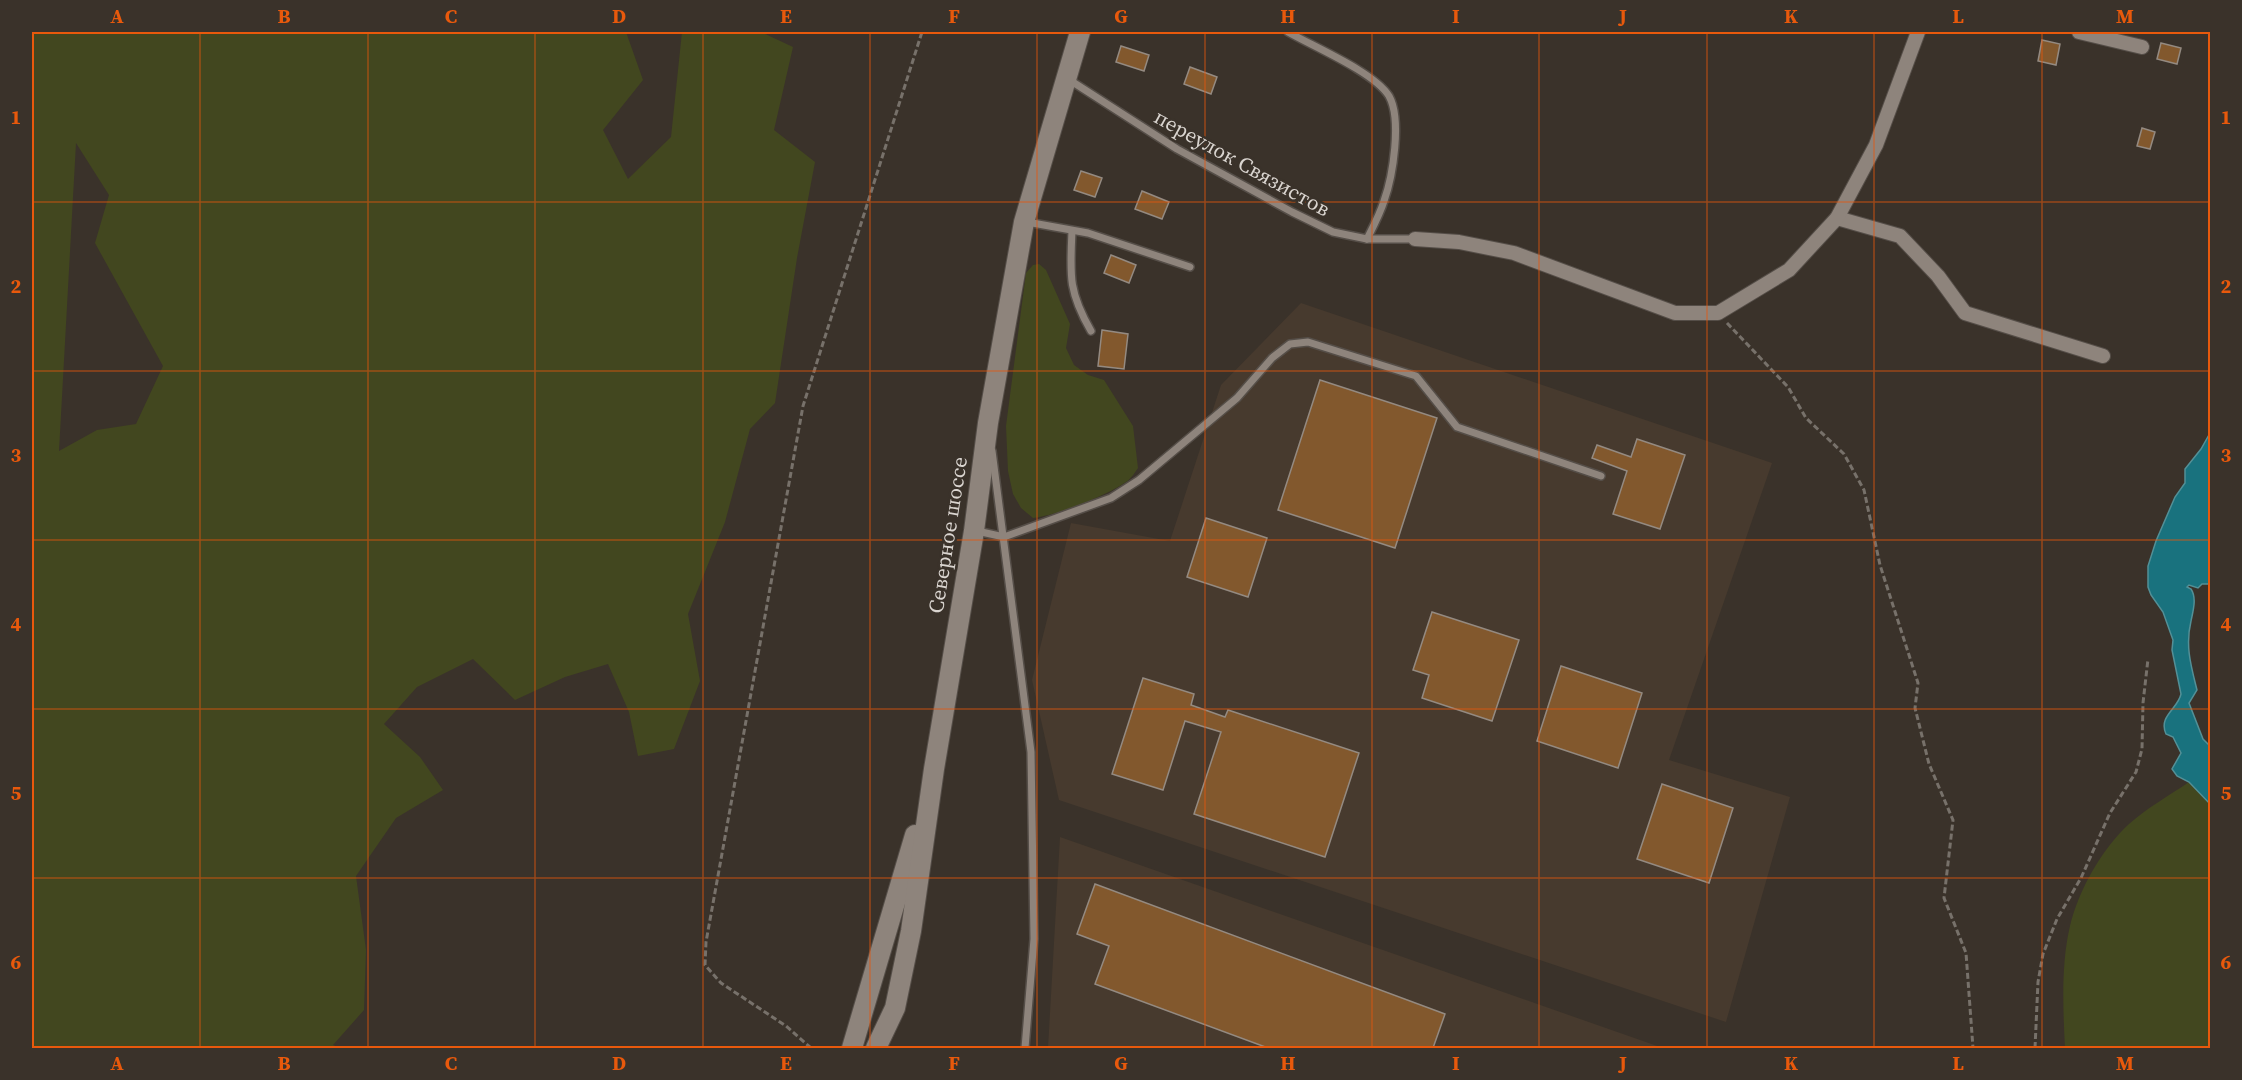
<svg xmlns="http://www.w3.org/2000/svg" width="2242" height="1080" font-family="'Source Serif 4',serif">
	<rect width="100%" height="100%" fill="#3a322a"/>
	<g fill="#473a2e">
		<path d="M1301,303L1772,463L1669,760L1790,797L1726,1022L1059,800L1032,680L1071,523L1170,541L1221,385Z"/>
		<path d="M1060,837L1663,1048H1048Z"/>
	</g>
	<g fill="#42471f" fill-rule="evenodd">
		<path d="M32,32H626L643,80L603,130L628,179L671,137L682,32H761L793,47L774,130L815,162L797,258L775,403L750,429L725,522L688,614L700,681L674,749L638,756L629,712L608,664L565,677L515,700L473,659L417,687L384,724L420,757L443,790L396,818L356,876L366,950L364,1010L333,1045L340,1048H32ZM76,143L109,195L95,243L163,366L136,424L97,430L59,451Z"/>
		<path d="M1039,264L1046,270L1070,324L1066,348L1074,365L1088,375L1104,380L1133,426L1138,468C1135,472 1131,479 1126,482C1108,495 1055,516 1033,518L1021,508L1013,494L1008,471L1006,426L1026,273L1033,265Z"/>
		<path d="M2189,782L2210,804V1048H2065C2063,1009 2061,964 2070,926C2079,889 2102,849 2129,824C2147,808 2170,795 2189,782Z"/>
	</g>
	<path fill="#19727e" stroke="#539097" stroke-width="1.5" d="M2210,433V584H2202L2198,588L2189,585L2187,587L2191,589C2197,598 2193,611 2191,621C2185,646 2191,666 2197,690L2189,703L2203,739L2210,746V804L2189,782L2177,776L2172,769L2181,753L2173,737L2166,734C2158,716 2178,709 2181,694L2172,650L2173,640L2163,612L2151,595L2148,587V566L2156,541L2175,497L2185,483V469L2201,449Z"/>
	<g fill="#82582d" stroke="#948a81" stroke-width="1.5">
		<path d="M2042,40L2060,44L2056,65L2038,61Z"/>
		<path d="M2161,43L2181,48L2177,64L2157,59Z"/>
		<path d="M1121,46L1149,55L1144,71L1116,62Z"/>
		<path d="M1190,67L1217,77L1211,94L1184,84Z"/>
		<path d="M2142,128L2155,132L2150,149L2137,146Z"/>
		<path d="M1081,171L1102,178L1095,197L1074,190Z"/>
		<path d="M1142,191L1169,202L1162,219L1135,209Z"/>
		<path d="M1111,255L1136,265L1129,283L1104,273Z"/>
		<path d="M1102,330L1128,334L1124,369L1098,366Z"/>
		<path d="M1320,380L1437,418L1395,548L1278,510Z"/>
		<path d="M1637,439L1685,455L1660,529L1613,514L1627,471L1592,458L1597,445L1631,457Z"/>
		<path d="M1206,518L1267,538L1248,597L1187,577Z"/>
		<path d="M1432,612L1519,640L1492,721L1422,698L1429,675L1413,670Z"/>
		<path d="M1561,666L1642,693L1618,768L1537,741Z"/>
		<path d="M1143,678L1194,694L1191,705L1225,717L1228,710L1359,753L1325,857L1194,814L1221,732L1185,721L1163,790L1112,774Z"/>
		<path d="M1662,784L1733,808L1709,883L1637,859Z"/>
		<path d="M1095,884L1445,1014L1433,1048H1268L1095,984L1109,946L1077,934Z"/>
	</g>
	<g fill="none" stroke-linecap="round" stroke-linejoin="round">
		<defs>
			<g id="lane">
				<path d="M1288,32C1314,47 1374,72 1389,96C1402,119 1393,176 1384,201C1380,214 1373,227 1367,239"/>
				<path d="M1068,79L1177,149L1292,212L1333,232L1367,239H1415"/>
				<path d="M1027,222L1088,233L1190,267"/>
				<path d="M1072,231C1070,275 1068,291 1091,331"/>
				<path d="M992,451L1031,752L1034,939L1025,1048"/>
				<path d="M977,531L1004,537L1111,498L1139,480L1237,398L1272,358L1290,344L1308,342L1416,376L1457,427L1601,476"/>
			</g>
			<g id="street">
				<path d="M2079,32L2142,47"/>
				<path d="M1837,218L1900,236L1938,276L1965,313L2103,356"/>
				<path d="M1415,239L1459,242L1514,253L1675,313H1718L1789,270L1837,218L1876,145L1918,32"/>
			</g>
			<g id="secondary">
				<path d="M852,1048L915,835"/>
				<path d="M876,1048L895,1008L911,931L934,769L974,531L988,423L1024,222L1080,32"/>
			</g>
		</defs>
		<use href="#lane" stroke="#554e48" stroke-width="10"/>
		<use href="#street" stroke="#554e48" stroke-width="16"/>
		<use href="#secondary" stroke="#554e48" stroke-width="22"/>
		<g stroke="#77716a" stroke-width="3" stroke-dasharray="6 3" stroke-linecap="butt">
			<path d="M1727,323L1788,387L1806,418L1844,454L1864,490L1880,565L1918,683L1915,708L1929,764L1953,820L1944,898L1966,953L1973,1048"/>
			<path d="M811,1048L786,1026L721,983L705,965L706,942L803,406L922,32"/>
			<path d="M2035,1048L2038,982L2043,954L2057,919L2081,878L2110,813L2136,772L2142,749L2143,703L2148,659"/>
		</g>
		<use href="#lane" stroke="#8e847c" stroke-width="7"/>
		<use href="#street" stroke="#8e847c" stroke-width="14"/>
		<use href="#secondary" stroke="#8e847c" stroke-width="20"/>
	</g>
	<path fill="none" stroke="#e8590c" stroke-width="1.5" stroke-opacity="0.55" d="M200,32V1048M368,32V1048M535,32V1048M703,32V1048M870,32V1048M1037,32V1048M1205,32V1048M1372,32V1048M1539,32V1048M1707,32V1048M1874,32V1048M2042,32V1048M32,202H2210M32,371H2210M32,540H2210M32,709H2210M32,878H2210"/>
	<g text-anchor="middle" stroke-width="5" stroke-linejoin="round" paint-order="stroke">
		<g font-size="21" fill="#dad5d0" stroke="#3a322a">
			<text transform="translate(1242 163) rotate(29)" y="7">переулок Связистов</text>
			<text transform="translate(948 535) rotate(-81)" y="7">Северное шоссе</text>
		</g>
	</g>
	<rect width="2242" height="1080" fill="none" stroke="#3a322a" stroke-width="66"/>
	<rect x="33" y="33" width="2176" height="1014" fill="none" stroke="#e8590c" stroke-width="2"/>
	<g font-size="20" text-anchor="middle" font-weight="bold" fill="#e8590c">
		<text x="117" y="23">A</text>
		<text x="284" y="23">B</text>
		<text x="451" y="23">C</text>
		<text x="619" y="23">D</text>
		<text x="786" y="23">E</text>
		<text x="954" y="23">F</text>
		<text x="1121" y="23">G</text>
		<text x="1288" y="23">H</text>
		<text x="1456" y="23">I</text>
		<text x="1623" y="23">J</text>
		<text x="1791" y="23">K</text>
		<text x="1958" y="23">L</text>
		<text x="2125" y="23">M</text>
		<text x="16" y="124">1</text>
		<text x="2226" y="124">1</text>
		<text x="16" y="293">2</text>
		<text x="2226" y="293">2</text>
		<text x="16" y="462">3</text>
		<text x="2226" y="462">3</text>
		<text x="16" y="631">4</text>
		<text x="2226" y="631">4</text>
		<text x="16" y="800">5</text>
		<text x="2226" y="800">5</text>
		<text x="16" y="969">6</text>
		<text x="2226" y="969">6</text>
		<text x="117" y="1070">A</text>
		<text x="284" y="1070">B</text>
		<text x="451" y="1070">C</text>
		<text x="619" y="1070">D</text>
		<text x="786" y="1070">E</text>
		<text x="954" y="1070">F</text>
		<text x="1121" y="1070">G</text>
		<text x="1288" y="1070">H</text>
		<text x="1456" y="1070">I</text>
		<text x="1623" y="1070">J</text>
		<text x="1791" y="1070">K</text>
		<text x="1958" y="1070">L</text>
		<text x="2125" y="1070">M</text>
	</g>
</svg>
